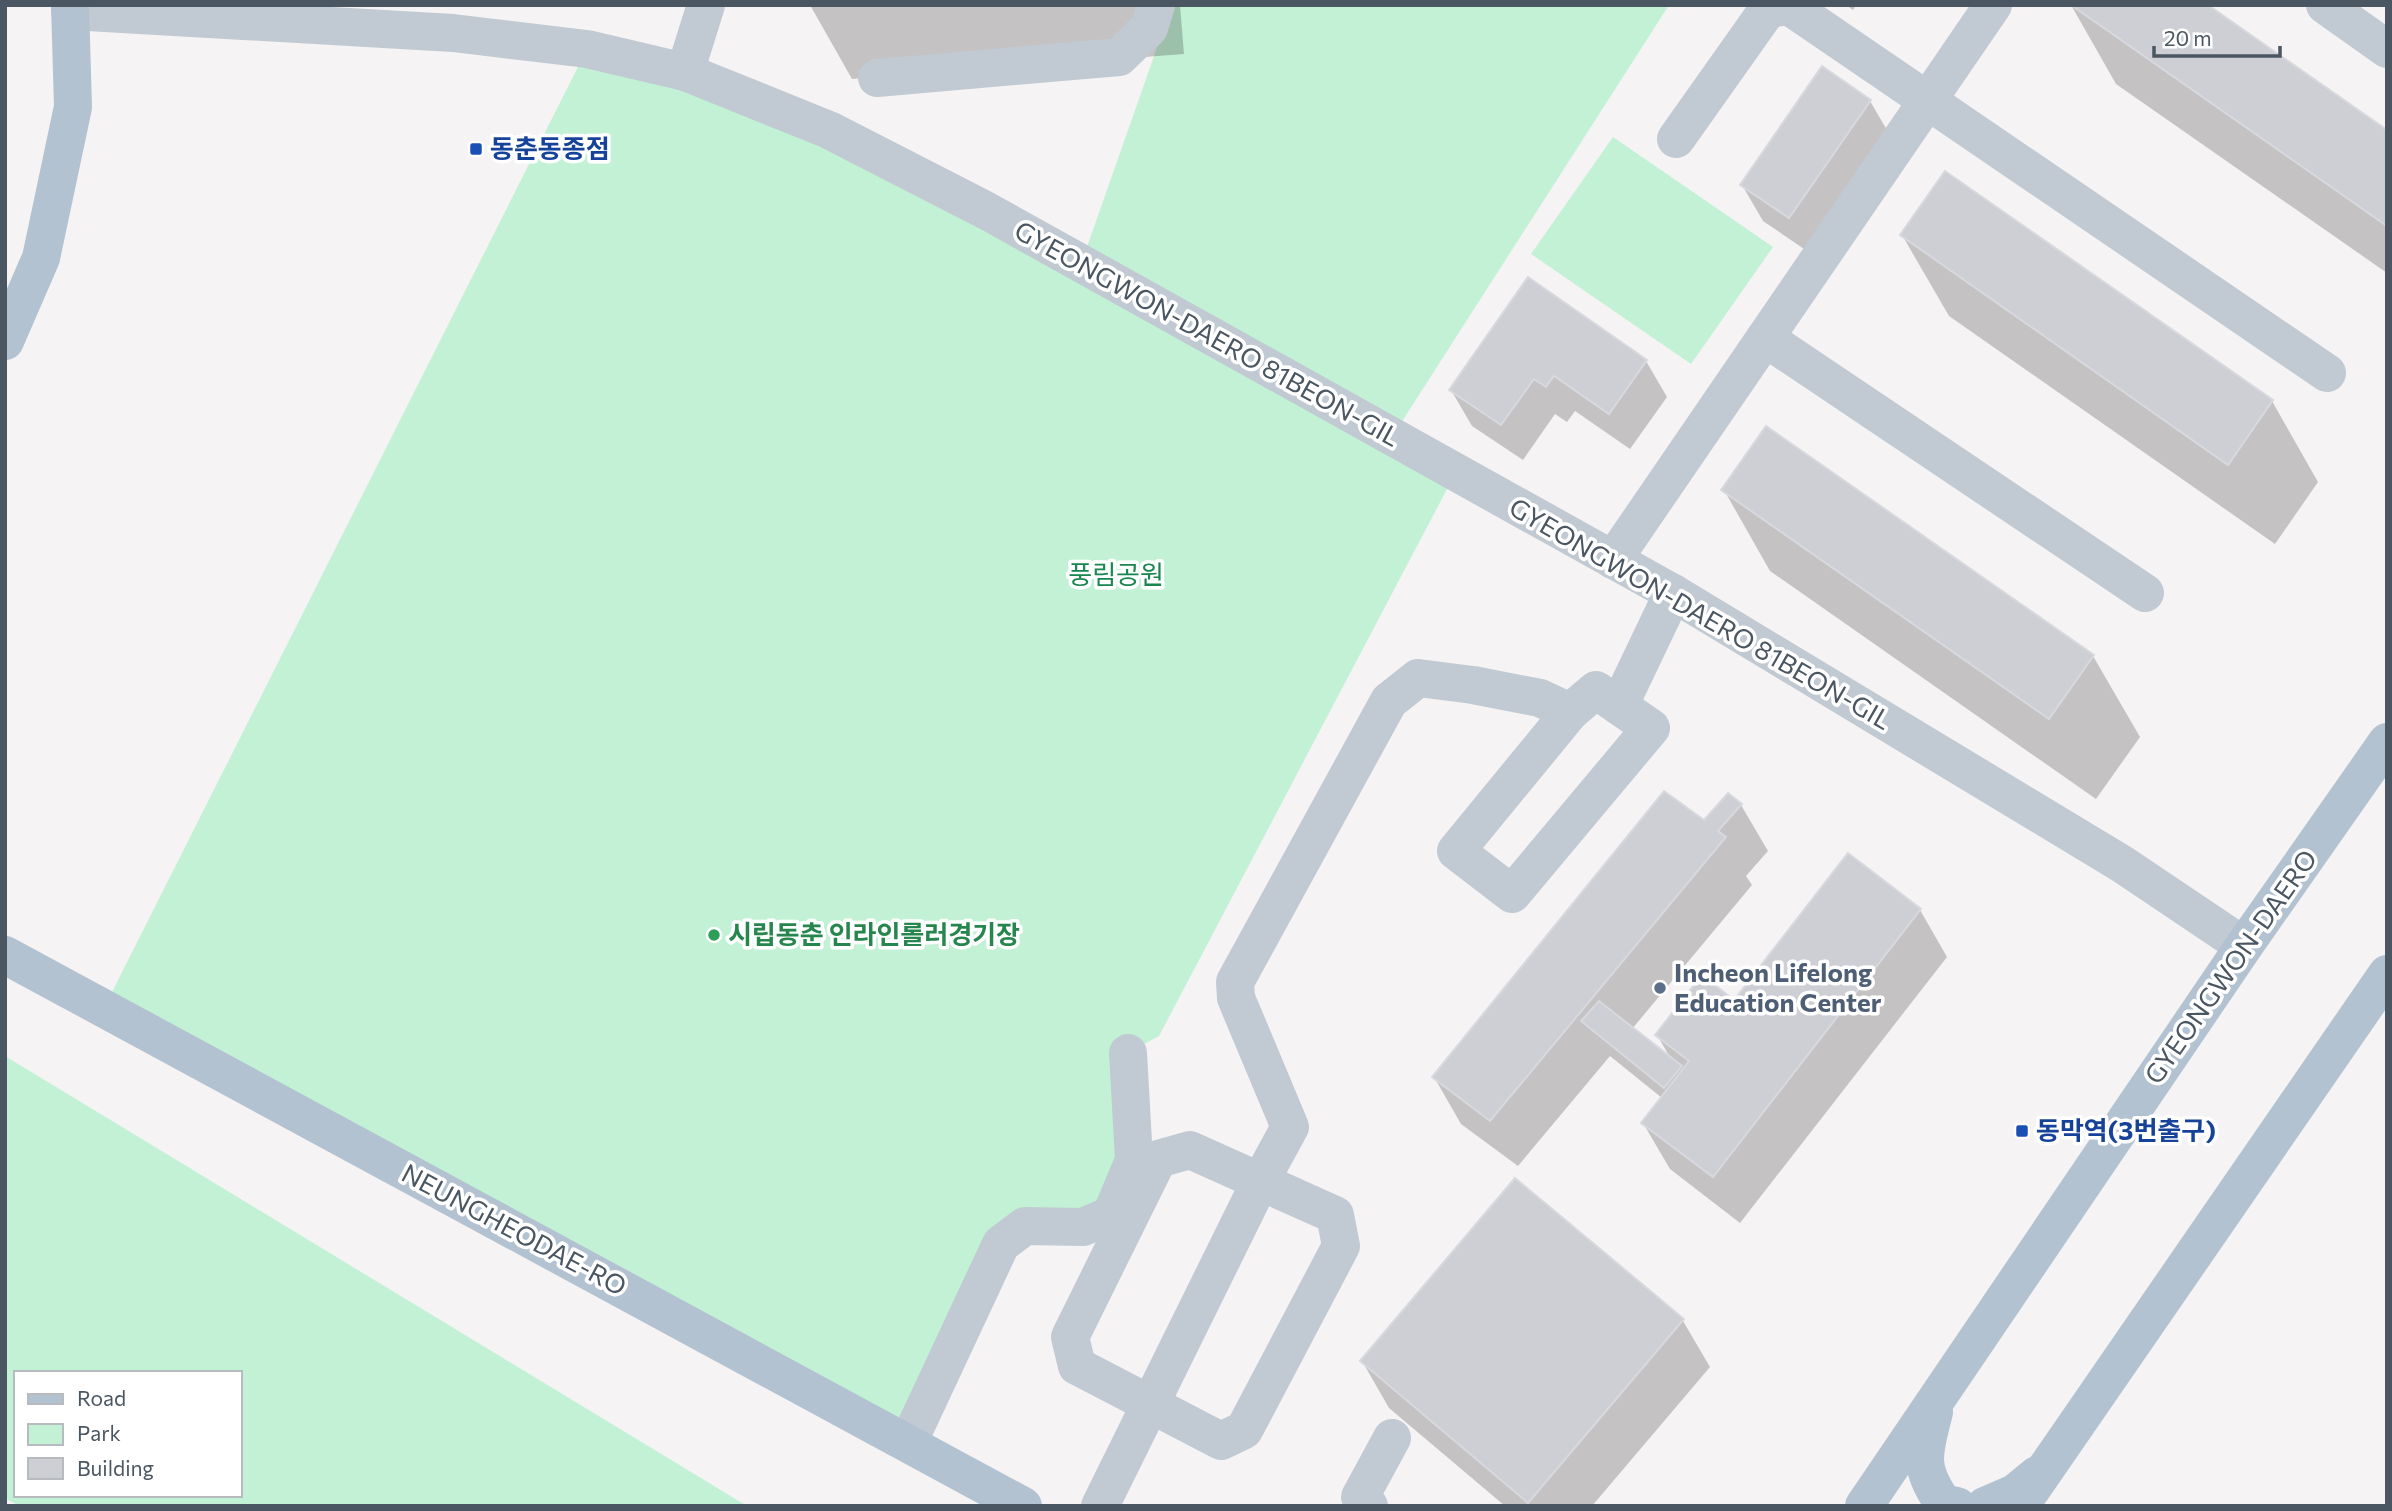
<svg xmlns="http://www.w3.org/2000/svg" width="2392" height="1511" font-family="Commissioner,'Noto Sans KR',sans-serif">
	<rect width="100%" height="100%" fill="#f5f3f3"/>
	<g fill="#c3f1d5" fill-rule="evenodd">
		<path d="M1172,5H1669L1392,437L1456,472L1159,1036L1128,1053L1111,1215L1025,1226L908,1443L104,1008L587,49L685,72L1081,264Z"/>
		<path d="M1613,137L1773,247L1691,364L1531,254Z"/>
		<path d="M5,1056L747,1506H19L5,1498ZM16,1373H240V1495H16Z"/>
	</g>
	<g fill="#0003">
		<path d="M810,5H1180L1184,54L852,79Z"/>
		<path d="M1846,5H1856L1853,10Z"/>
		<path d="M2071,5H2204L2387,133V273L2116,84Z"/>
		<path d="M1870,101L1891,137L1810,253L1763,221L1742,185Z"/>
		<path d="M1902,235L2272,401L2318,482L2275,544L1949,316Z"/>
		<path d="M1646,361L1667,397L1630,449L1575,411L1567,422L1555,414L1523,460L1472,426L1451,390Z"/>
		<path d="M1767,428L2093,656L2140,737L2096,799L1770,571L1724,490Z"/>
		<path d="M1741,805L1768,851L1746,876L1752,885L1632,1029L1671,1059L1657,1035L1735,1003L1849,855L1920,910L1947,957L1740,1223L1670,1169L1643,1123L1662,1098L1610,1056L1518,1166L1461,1124L1434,1077L1704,822Z"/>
		<path d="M1683,1321L1710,1367L1592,1506H1505L1389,1408L1362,1361Z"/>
	</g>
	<g fill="#cdcfd5" stroke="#d7d9de" stroke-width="2">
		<path d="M2071,5H2208L2387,130V226Z"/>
		<path d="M1822,66L1871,100L1789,218L1740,185Z"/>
		<path d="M1945,171L2273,400L2228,465L1900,235Z"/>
		<path d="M1528,277L1647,360L1609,414L1554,376L1546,387L1534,379L1501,425L1449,390Z"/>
		<path d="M1766,426L2094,655L2049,719L1721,490Z"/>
		<path d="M1664,791L1704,820L1728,793L1742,804L1718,831L1726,837L1490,1121L1432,1077Z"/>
		<path d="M1848,853L1921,909L1713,1177L1641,1123L1689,1061L1655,1035L1702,975L1734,1000Z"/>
		<path d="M1599,1001L1682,1066L1664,1088L1581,1021Z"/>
		<path d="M1515,1178L1684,1319L1528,1503L1360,1361Z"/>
	</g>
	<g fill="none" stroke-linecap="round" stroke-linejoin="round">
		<g stroke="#c1cad2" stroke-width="38">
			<path d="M2325,5L2387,49"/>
			<path d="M70,11L453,33L587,49L685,72L829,130L987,211L1673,593L2122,864L2244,946"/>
			<path d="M685,72L706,5"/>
			<path d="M877,78L1119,57L1149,28L1156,5"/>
			<path d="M1676,139L1768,9L1789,6L2327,373"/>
			<path d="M1765,338L2145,593"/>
			<path d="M1613,560L1993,5"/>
			<path d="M1596,690L1651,728L1512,894L1456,851L1570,712Z"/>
			<path d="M1619,706L1673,593"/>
			<path d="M1190,1150L1335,1215L1341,1246L1244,1430L1221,1441L1077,1366L1070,1337L1158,1159Z"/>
			<path d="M908,1443L1001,1244L1025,1226L1083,1227L1111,1215L1134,1160L1128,1053"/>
			<path d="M1100,1506L1260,1182L1290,1127L1236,998L1235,982L1389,701L1418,678L1473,685L1540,698L1570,712"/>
			<path d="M1369,1506L1360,1497L1392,1438"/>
		</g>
		<g stroke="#b3c2d1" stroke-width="38">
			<path d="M5,341L41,258L73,107L70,5"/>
			<path d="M5,955L1023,1506"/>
			<path d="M1934,1412C1924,1453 1917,1466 1943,1503L1957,1506"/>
			<path d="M1864,1506L2244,946L2387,742"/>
			<path d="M1985,1506L2015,1493L2037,1475"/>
			<path d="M2020,1506L2387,974"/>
		</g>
	</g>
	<g fill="#1a4fb4" stroke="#fff" stroke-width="2.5">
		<rect x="469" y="142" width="14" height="14" rx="3.5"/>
		<rect x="2015" y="1124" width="14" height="14" rx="3.5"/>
	</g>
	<circle fill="#2e9e5b" stroke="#fff" stroke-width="2.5" cx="714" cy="935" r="7"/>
	<circle fill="#5c6f8a" stroke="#fff" stroke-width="2.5" cx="1660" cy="988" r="7"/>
	<g text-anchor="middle" stroke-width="7" stroke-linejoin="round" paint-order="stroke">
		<g font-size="26" font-weight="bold" fill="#164399" stroke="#fff" text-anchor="start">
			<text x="490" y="158">동춘동종점</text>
			<text x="2036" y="1140">동막역(3번출구)</text>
		</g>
		<g font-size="26" fill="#4a5661" stroke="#fff">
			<text transform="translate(1207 334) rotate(29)" y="9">GYEONGWON-DAERO 81BEON-GIL</text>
			<text transform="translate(1700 614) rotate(30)" y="9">GYEONGWON-DAERO 81BEON-GIL</text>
			<text transform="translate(2231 967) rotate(-55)" y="9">GYEONGWON-DAERO</text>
			<text transform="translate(514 1230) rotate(28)" y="9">NEUNGHEODAE-RO</text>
		</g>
		<g font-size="26" fill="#17864f" stroke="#fff">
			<text x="1116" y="584">풍림공원</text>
		</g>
		<g font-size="26" font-weight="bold" fill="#27864d" stroke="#fff" text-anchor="start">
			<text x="728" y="944">시립동춘 인라인롤러경기장</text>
		</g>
		<g font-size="26" font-weight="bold" fill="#4e5e75" stroke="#fff" text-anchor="start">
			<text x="1674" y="982">Incheon Lifelong<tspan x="1674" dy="30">Education Center</tspan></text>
		</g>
	</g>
	<rect width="2392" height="1511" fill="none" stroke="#4a5661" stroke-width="14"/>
	<rect x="14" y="1371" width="228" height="126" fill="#ffffff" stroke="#b7bbc0" stroke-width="2"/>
	<rect x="28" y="1394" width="35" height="10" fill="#b3c2d1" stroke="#b7bbc0" stroke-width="2"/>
	<text x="77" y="1406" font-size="21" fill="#4a5661">Road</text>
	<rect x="28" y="1424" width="35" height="21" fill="#c3f1d5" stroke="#b7bbc0" stroke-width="2"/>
	<text x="77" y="1441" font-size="21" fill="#4a5661">Park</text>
	<rect x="28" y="1458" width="35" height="21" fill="#cdcfd5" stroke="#b7bbc0" stroke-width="2"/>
	<text x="77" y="1476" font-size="21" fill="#4a5661">Building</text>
	<path d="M2154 46v10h126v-10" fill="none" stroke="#4a5661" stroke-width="3.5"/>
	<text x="2164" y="46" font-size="21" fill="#4a5661" stroke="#ffffff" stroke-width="5" paint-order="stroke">20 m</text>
</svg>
